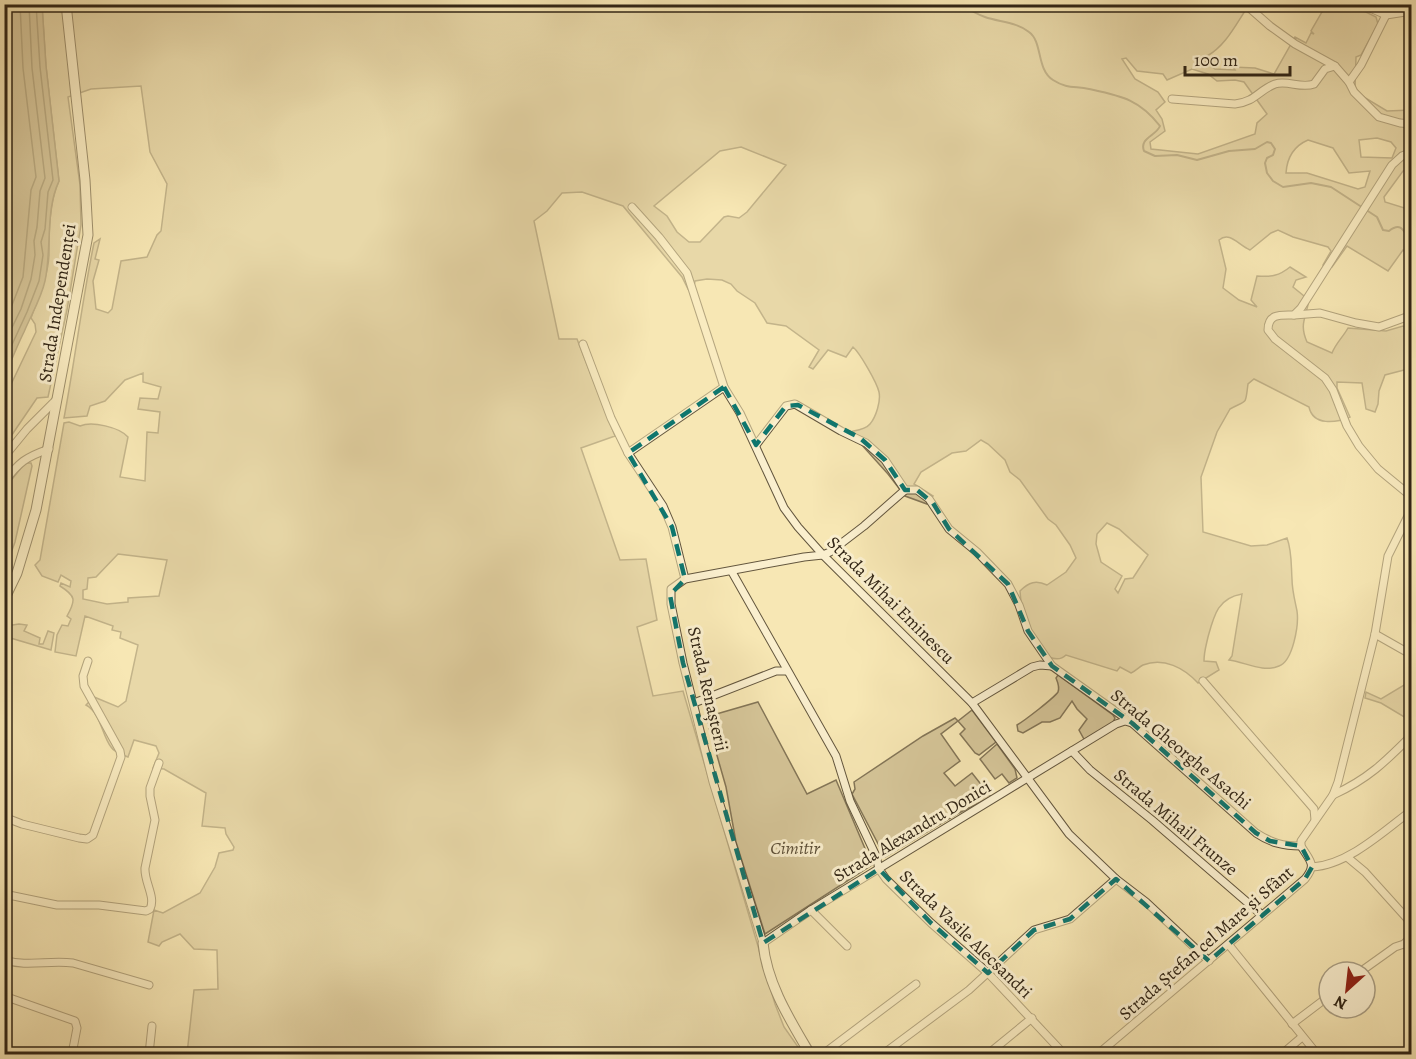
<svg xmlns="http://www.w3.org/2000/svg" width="1416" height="1059" font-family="Alegreya,serif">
	<rect width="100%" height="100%" fill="#f7e7b4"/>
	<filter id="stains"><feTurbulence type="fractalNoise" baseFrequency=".00333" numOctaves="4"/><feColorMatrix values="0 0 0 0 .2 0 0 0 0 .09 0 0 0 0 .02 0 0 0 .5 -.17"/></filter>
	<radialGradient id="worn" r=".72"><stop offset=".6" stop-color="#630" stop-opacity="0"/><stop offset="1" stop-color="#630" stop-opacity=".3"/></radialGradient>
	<g fill="#d6c699" stroke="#847658" stroke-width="1.5" fill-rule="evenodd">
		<path d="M42,5H1249C1237,22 1226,46 1207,56L1206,62L1215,69L1235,70L1233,67L1255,68L1274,74L1295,37L1306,43L1311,33L1314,34L1311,31L1326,5H1352L1376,17L1378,24L1361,55L1356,57L1355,88L1362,96L1387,111L1411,110V167L1403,171L1384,197L1385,202L1411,210V255L1403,250L1388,271L1347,246L1332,267L1323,265L1331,251L1328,247L1293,237L1278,230L1271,233L1250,250C1238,245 1230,231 1219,240L1226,269L1223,288L1239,300L1257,307L1251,300L1257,276C1271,277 1279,276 1290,267L1306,277L1296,280L1293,287L1309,300C1306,318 1299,324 1307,342L1332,353C1336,343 1343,337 1348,328L1386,331L1403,326L1411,333L1412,368L1385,375L1379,391L1378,404L1375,412L1366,409L1362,383L1337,382V388L1350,417C1336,423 1313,426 1309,407L1254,379L1248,384C1245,406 1248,399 1230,409L1217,432L1201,477L1203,532L1251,546L1267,545L1287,538C1292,551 1291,565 1292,579C1292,590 1295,601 1297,611C1299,625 1293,661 1279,666C1263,673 1245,662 1229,660L1232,656L1242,594C1218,598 1214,615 1208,637C1206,646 1204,652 1204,661L1216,662L1219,670L1198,683C1184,668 1164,657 1143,665C1139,667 1136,671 1131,673L1120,667L1117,671L1066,655C1061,660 1056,660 1049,657C1034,637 1021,617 1020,591C1029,582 1036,580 1047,585L1066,572L1076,558L1070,545L1056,525L1048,519L1020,480L1010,472L1005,460L988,444L981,440L966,451L952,453L921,472L914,484L933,496L927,504L905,496L888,474L861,444L850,438L853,431C859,430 866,429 870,424C876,417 881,401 879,392C877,383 860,353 853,347L846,357L828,350L813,369L809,367L819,350L786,326L767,323L755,303L737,291L731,284L722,280L707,279L695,281L694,286L688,289L682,277L623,206L582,192L562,193L547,211L534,221L559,339H577L615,436L581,448L620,560L646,559L657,620L637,627L653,696L683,691L775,1004L784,1027L803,1054H187L194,990L218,989L217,950L194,949L180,934L162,942L159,946L148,942L154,910L163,913L200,893L215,867L219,853L233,850L234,847L226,834L225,828L202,826L206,793L164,769L153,768L159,753L156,746L134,740L128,757C123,755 114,752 111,747C102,736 101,713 86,705L94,697L118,707L126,701L138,645L120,638L121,632L112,630L113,626L85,616L76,656L55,652L57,635L62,625L68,626L71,619L67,616C76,600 76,596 60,586L61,583L70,587L71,581L61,575L58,582L42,576L35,565L40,560L64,423L69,422L80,426C92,421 119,427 128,437L120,477L145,481L147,432L158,433L160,412L138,409L140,398L158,399L161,387L143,382V373L125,380L105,401L90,406L87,416L64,418C75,360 82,301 94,243L100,239L95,259L99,260L93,281L96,309L108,313L112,309L121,261L147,257L157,235L161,231L167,184L150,152L141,86L91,89L68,97L80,185L81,225L67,310L48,397L37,398L5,445V397L36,332L35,324L31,318C38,298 48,277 49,255C49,232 49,203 59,181L46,66ZM1126,58L1137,71L1163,74L1167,80L1192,69L1208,74L1217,81L1235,80L1244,82L1267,114L1257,123L1255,134L1198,154L1151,149L1150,142L1165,131L1162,119L1156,110L1165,102L1158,92L1135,79L1122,59ZM1377,138L1391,142L1396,148L1392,158L1361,157L1359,140ZM1308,140L1333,148L1349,173L1370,171L1365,187L1358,189L1307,173H1286C1287,158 1294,146 1308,140ZM741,147L786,165L747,212L739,218L728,216L724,217L700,242H689L677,232L667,216L654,206L720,151ZM1107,523L1119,529L1148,555L1133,578L1125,579L1118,593L1115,589L1122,576L1101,562L1096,544L1097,534ZM118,554L167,560L159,596L128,598V602L107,604L83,599V590L87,589L88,578L96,577Z"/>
		<path d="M25,463H31L32,466L15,542L5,569V488Z"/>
		<path d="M19,624L27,625L24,631L40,638L39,644H43L48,631L54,633L51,650L7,637L5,642L6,626Z"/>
		<path d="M1058,675L1113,715L1115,718L1112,724L1085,741L1079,730L1087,719L1077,709L1072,701L1060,718L1050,722H1042L1023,733L1018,731L1017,725C1024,721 1054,698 1058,692C1060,687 1058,683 1056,678Z"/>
		<path d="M1411,678V721L1381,703L1365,698L1366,692L1381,699L1406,684Z"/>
		<path d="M758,702L807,794L836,780L872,865L765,934L736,842L726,787L706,717Z"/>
		<path d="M972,710L996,742L979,755L975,753L960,734L965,729L958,721L941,734L960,761L944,773L955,786L972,773L991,797L957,814L885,857L852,794L855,789L854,782L923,736L955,718L958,721Z"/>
		<path d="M997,744L1015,769L1017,778L1009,783L1002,774L995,779L980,759Z"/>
	</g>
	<path fill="#b4a57e" stroke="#807254" stroke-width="1.5" d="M5,4L42,5L46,66L59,181C45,210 52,249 45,281C41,299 31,315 24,332C17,346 12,360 5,374Z"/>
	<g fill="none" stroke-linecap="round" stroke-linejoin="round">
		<g stroke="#73664a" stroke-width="1.5">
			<path d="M4,320L12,305L23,277L31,190L36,177L23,68L20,4"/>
			<path d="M4,344L21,309L31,279L35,255L34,241L37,227L40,191L45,178L32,68L29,4"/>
			<path d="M4,362L27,312L39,281L43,255L41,242L45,229L48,192L53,180L40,67L36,4"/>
		</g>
		<path stroke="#807254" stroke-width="2" d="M960,4C968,9 976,14 985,17C999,22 1017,22 1029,32C1043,42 1036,69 1053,80C1067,89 1075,86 1089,89C1121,96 1139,99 1160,126C1156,136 1139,138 1144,151L1155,156L1177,155L1197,160L1229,151L1255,149L1267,142L1271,143L1275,149L1273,155L1267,158L1265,163L1267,173L1273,181L1283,187L1311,183L1331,187L1377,217L1383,230L1389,231C1403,220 1404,234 1412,244"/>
		<defs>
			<g id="street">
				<path d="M1245,4L1270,26L1295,44L1335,66L1349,82L1354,92L1379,117L1400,123L1412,124"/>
				<path d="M1361,4L1386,15L1412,11"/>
				<path d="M1349,82L1361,65L1386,15"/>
				<path d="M1172,99L1235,104C1255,102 1259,90 1275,84C1288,80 1301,89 1314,84L1325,69L1335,66"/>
				<path d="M1412,152L1402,156L1392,165L1301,308L1294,315C1281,315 1268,313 1268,330L1275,339L1325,378L1333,390L1347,426L1359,446L1378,469L1412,497"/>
				<path d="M632,207L659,237L687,273L724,387L740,413L784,508L798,527L823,555L972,703L1069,834L1116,879L1146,902L1209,961"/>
				<path d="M1294,315L1320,313L1356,323L1379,327L1412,315"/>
				<path d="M583,344L611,418L628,453L663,506L672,527L685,579"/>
				<path d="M756,445L786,406L795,404L841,431L866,443L885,460L905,490H917L929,499L949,529L977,552L1008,584L1019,605L1028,631L1052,666L1132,723L1256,833C1271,843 1283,846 1301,846"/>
				<path d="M628,453L724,387"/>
				<path d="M4,457L27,429L57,399"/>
				<path d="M4,482C19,462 26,457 49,449"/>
				<path d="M905,490L864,526L830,552L823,555L804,557L685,579L671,589V604L683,663L713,782L763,943L811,910L1116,724L1125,721L1132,723"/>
				<path d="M732,572L836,756L850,801L876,856L879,869L886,879L931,923L988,973L1064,1054"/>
				<path d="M1375,634L1412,655"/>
				<path d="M1203,681L1308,802L1314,809L1315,820"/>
				<path d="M694,703L776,671H786"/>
				<path d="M972,703L1032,667L1040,665L1052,666"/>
				<path d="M1072,751L1090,770L1152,820L1262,915"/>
				<path d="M1333,795C1368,779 1385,762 1412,735"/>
				<path d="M4,817L22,824L79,838L87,839L93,835L121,757L120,751L84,686L83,676L88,661"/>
				<path d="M1347,857L1365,872L1412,924"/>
				<path d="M1312,867C1348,865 1384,831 1412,810"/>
				<path d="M4,894L57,905H99L146,911L150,909C156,897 144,882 145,868L155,820L150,796V788L159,763"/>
				<path d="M811,910L847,946"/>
				<path d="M1229,945L1317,1054"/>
				<path d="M4,960C27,967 49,960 73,963L149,985"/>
				<path d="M1360,972L1395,947L1404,944L1412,936"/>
				<path d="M4,996L75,1021L77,1028L72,1054"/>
				<path d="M1292,1024L1329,996"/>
				<path d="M149,1054L152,1026"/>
				<path d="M823,1054L916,984"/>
				<path d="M883,1054L969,990L1034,930L1070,919L1116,879"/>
				<path d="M988,1054L1032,1018"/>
				<path d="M1098,1054L1305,879C1317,864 1310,861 1301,846V841L1333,795L1338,782L1375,634L1388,556L1412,508"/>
				<path d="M1282,1054L1302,1037"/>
			</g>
			<g id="secondary">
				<path d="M4,600L17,573L36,510L88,235L85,180L66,4"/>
				<path d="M763,943C767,984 790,1020 810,1054"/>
			</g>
		</defs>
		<use href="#street" stroke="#63563e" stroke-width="9"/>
		<use href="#secondary" stroke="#322616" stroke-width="11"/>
		<use href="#street" stroke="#faefce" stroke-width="7"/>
		<use href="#secondary" stroke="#faefce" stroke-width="9"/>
	</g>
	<path d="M0 0H1416V1059H0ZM724,387L756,445L786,406L798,405L860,438L885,460L905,490H917L933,503L949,529L1008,584L1028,631L1052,666L1132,723L1256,833L1270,841L1301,846L1312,867L1305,879L1209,961L1116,879L1070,919L1034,930L988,973L931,923L879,869L763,943L683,663L670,595L685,579L672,527L628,453Z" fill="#f7e7b4" fill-opacity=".55" fill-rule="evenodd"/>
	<path fill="none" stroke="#0f766e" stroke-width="4.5" stroke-dasharray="12 8" stroke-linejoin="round" d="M724,387L756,445L786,406L798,405L860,438L885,460L905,490H917L933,503L949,529L1008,584L1028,631L1052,666L1132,723L1256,833L1270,841L1301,846L1312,867L1305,879L1209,961L1116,879L1070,919L1034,930L988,973L931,923L879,869L763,943L683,663L670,595L685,579L672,527L628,453Z"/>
	<g text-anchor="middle" stroke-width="6" stroke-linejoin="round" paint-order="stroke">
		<g font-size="18" fill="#322616" stroke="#faefce">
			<text transform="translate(57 303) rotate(-81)" y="6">Strada Independenței</text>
			<text transform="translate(891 600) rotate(45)" y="6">Strada Mihai Eminescu</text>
			<text transform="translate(708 689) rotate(77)" y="6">Strada Renașterii</text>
			<text transform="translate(1181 749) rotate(40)" y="6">Strada Gheorghe Asachi</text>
			<text transform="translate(1176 822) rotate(40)" y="6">Strada Mihail Frunze</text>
			<text transform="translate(912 831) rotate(-31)" y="6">Strada Alexandru Donici</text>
			<text transform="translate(966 934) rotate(44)" y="6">Strada Vasile Alecsandri</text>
			<text transform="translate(1206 943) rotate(-41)" y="6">Strada Ștefan cel Mare și Sfânt</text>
		</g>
		<g font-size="18" font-style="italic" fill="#5b4e37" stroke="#faefce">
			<text x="795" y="854">Cimitir</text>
		</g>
	</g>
	<rect width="1416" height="1059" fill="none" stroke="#f7e7b4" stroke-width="24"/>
	<rect x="6" y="6" width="1404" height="1047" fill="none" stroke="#322616" stroke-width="3"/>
	<rect x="12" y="12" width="1392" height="1035" fill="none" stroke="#322616" stroke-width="1.5"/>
	<g transform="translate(1347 990) rotate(207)"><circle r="28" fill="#faefce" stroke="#aa9f84" stroke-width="1.5"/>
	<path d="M0-4.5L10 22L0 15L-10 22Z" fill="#8f2418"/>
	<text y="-9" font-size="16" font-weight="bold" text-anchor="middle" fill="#322616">N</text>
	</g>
	<path d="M1185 66v9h105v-9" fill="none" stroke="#322616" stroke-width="3"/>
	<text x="1194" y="66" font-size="18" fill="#322616" stroke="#faefce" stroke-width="4.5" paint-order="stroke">100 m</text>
	<rect width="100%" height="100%" filter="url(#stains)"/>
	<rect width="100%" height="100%" fill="url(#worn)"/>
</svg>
